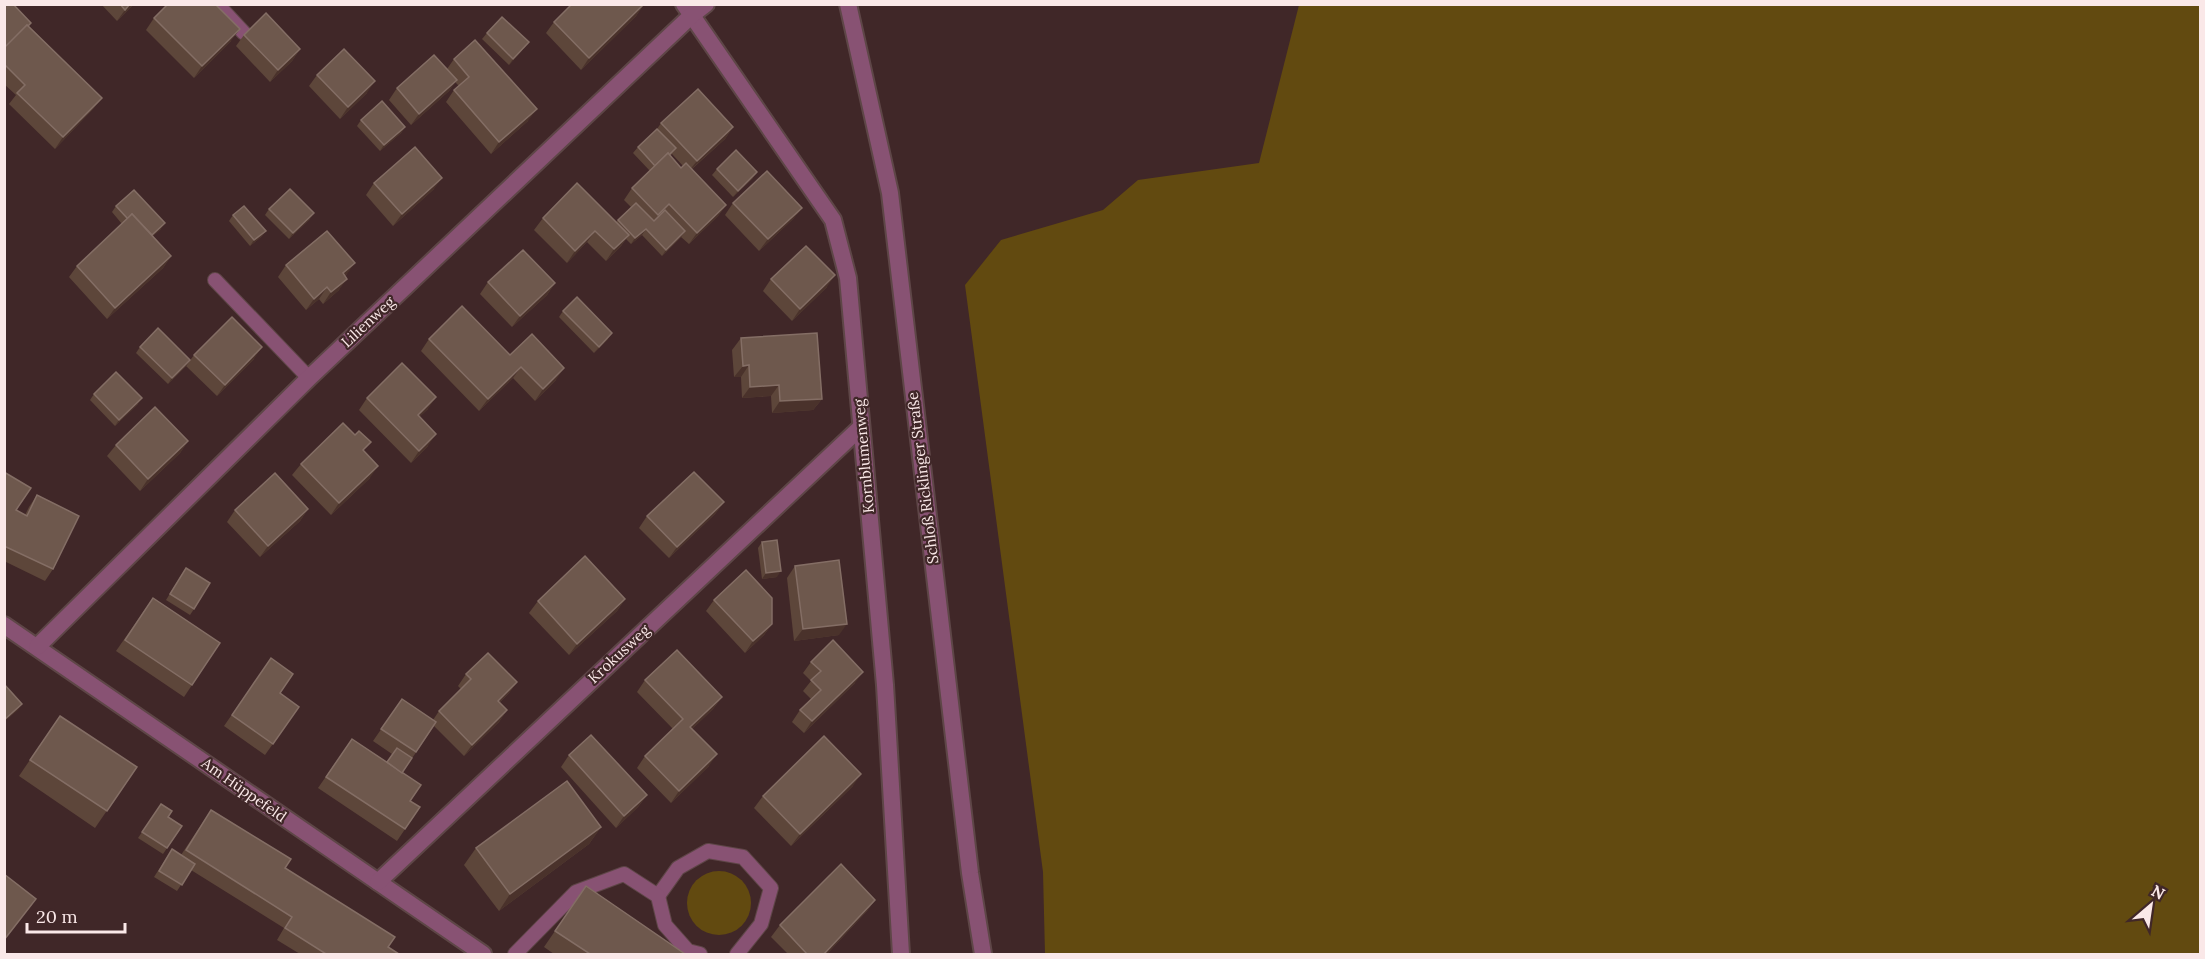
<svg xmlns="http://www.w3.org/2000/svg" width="2205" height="959" font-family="Lora,serif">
	<rect width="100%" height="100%" fill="#402728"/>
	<g fill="#624a10">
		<path d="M1299,5H2200V954H1045L1043,872L965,285L1001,240L1103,210L1138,180L1259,163Z"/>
		<circle cx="719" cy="903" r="32"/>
	</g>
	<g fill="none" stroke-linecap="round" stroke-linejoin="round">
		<defs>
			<g id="service">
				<path d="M217,4L244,33"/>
				<path d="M215,280L309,378"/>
				<path d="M658,896L678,868L708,851L743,857L771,888L761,924L737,954"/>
				<path d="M515,954L576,892L624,874L658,896L665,925L688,951L700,954"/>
			</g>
			<g id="minor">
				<path d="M684,4L833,220L848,278L885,685L901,954"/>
				<path d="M4,625L483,954"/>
				<path d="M37,647L309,378L692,15L706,4"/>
				<path d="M378,882L861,427"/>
			</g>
			<path id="tertiary" d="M848,4L890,193L970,873L983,954"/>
		</defs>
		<use href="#service" stroke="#5e4647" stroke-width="16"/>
		<use href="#minor" stroke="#5e4647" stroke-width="20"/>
		<use href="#tertiary" stroke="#5e4647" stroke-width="20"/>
		<use href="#service" stroke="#885273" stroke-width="14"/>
		<use href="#minor" stroke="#885273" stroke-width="16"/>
		<use href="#tertiary" stroke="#885273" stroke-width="16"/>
	</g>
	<g fill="#5d463a" fill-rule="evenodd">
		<path d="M4,4L31,23L29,26L102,98L93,109L55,149L9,104L16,95L4,84Z"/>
		<path d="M101,4H134L117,21Z"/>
		<path d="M644,4L636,16L581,70L546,33L554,22Z"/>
		<path d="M154,18L231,41L194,78L146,30Z"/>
		<path d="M487,33L529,42L524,48L509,65L482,39Z"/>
		<path d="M244,35L300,49L292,61L270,82L236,46Z"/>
		<path d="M454,59L528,121L491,154L446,102L454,90L459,86L455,82L449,91L411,125L389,100L397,88L447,69Z"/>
		<path d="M317,75L367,93L340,119L309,86Z"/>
		<path d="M361,120L405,127L401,133L380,151L357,126Z"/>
		<path d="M661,123L733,127L725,139L692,169L726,205L718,216L689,244L681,237L662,256L642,235L631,244L626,239L621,246L606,261L587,242L567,263L534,230L543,218L616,222L631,207L624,200L632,188L650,171L633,153L638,147L657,129ZM672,154L683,166L681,168L670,156Z"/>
		<path d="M717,169L753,178L733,197L712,175Z"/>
		<path d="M374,183L434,189L393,226L366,195Z"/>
		<path d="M733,203L802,208L793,219L759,251L725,215Z"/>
		<path d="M116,206L161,229L153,236L171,256L163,268L107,319L69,277L77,266L122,224L112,212Z"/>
		<path d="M269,209L310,219L289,239L265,215Z"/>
		<path d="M233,215L266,231L261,237L250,246L229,221Z"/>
		<path d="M286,265L347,274L345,276L339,290L323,304L319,299L306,310L278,277Z"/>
		<path d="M771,279L827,287L792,321L763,291Z"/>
		<path d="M488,282L555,283L547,295L512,327L480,294Z"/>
		<path d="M563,311L608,339L594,353L559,317Z"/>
		<path d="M741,338L822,399L813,410L772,413L771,396L742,398L741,377H734L732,350Z"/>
		<path d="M429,339L510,355L556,380L535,401L513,378L479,411L421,351Z"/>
		<path d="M140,347L190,360L186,366L168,384L136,353Z"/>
		<path d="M194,355L254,359L217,396L186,366Z"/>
		<path d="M94,394L138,404L115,426L90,400Z"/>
		<path d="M367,398L428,409L419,417L428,446L411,463L359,410Z"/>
		<path d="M188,441L180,453L140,491L107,456L116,445Z"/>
		<path d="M364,451L370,478L331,515L292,475L301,464Z"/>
		<path d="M4,472L16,510L25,515L29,507L37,495L53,569L45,581L4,561Z"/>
		<path d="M724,502L715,514L669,558L639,528L647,516Z"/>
		<path d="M308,509L300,521L260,557L227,522L235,510Z"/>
		<path d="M762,542L777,577L762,579L758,548Z"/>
		<path d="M795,566L839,635L794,641L787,578Z"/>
		<path d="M182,574L194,609L190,615L166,600Z"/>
		<path d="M153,598L220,643L184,697L116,651Z"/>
		<path d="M625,599L617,611L569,655L529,613L538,601Z"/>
		<path d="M714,600L772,624L764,635L745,653L706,611Z"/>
		<path d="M271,658L280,693L299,707L265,755L224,726Z"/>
		<path d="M811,662L855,683L804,733L792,722L800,710L811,699L803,691L811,681L803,673Z"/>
		<path d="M466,674L517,682L509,693L499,703L507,710L499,722L464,756L434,726L402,773L410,801L420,807L397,841L318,788L352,739L387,762L392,754L373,741L402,699L433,720L439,711L461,689L458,686Z"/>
		<path d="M645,680L722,697L713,709L692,729L709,766L671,803L637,768L645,756L673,729L637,692Z"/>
		<path d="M60,716L137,767L95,828L19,776Z"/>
		<path d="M569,755L647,795L638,807L616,828L561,767Z"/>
		<path d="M853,786L791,846L754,808L763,796Z"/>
		<path d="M161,804L168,817L182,826L163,854L138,838Z"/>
		<path d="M211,810L388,947L399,954H300L277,940L284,928L191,870L177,891L154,877L172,849L181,855Z"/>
		<path d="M601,827L589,844L499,911L464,865L476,848Z"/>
		<path d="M586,886L685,954H554L544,947Z"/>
		<path d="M875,900L867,911L827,954H788L771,937L780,925Z"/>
	</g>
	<g fill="#4a322b">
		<path d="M130,4H134L117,21L125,10Z"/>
		<path d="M644,4L636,16L581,70L589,58Z"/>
		<path d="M240,29L231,41L194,78L202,66Z"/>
		<path d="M529,42L524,48L509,65L513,59Z"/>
		<path d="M300,49L292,61L270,82L278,70Z"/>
		<path d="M457,80L449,91L411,125L419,114Z"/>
		<path d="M375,81L367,93L340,119L348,107Z"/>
		<path d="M102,98L93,109L55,149L63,137Z"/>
		<path d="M537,109L528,121L491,154L499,142Z"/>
		<path d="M405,127L401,133L380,151L384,145Z"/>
		<path d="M733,127L725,139L688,172L697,161Z"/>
		<path d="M757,172L753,178L733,197L738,191Z"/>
		<path d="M442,178L434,189L393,226L402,214Z"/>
		<path d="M726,205L718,216L689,244L697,233Z"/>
		<path d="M802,208L793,219L759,251L768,239Z"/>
		<path d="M314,213L310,219L289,239L293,233Z"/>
		<path d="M165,223L161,229L142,246L147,240Z"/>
		<path d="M646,229L642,235L631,244L635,238Z"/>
		<path d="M266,231L261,237L250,246L254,240Z"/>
		<path d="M595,231L587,242L567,263L575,251Z"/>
		<path d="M685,231L681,237L662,256L666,250Z"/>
		<path d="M629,235L621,246L606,261L614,249Z"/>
		<path d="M171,256L163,268L107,319L115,308Z"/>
		<path d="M355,263L347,274L335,285L343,273Z"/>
		<path d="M835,275L827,287L792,321L800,309Z"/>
		<path d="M347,279L339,290L323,304L331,292Z"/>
		<path d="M555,283L547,295L512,327L520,316Z"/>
		<path d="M327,287L319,299L306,310L314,299Z"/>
		<path d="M612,333L608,339L594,353L599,347Z"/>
		<path d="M262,347L254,359L217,396L225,385Z"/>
		<path d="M190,360L186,366L168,384L172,378Z"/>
		<path d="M749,365L741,377H734L743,366Z"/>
		<path d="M521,367L513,378L479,411L488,399Z"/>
		<path d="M564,368L556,380L535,401L543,389Z"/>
		<path d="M779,385L771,396L742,398L750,387Z"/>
		<path d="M436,397L428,409L409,427L418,415Z"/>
		<path d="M142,398L138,404L115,426L119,420Z"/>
		<path d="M822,399L813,410L772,413L780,401Z"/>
		<path d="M436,434L428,446L411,463L419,451Z"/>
		<path d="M188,441L180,453L140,491L148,479Z"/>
		<path d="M378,466L370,478L331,515L339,503Z"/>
		<path d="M724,502L715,514L669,558L677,547Z"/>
		<path d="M308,509L300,521L260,557L268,546Z"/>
		<path d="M781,571L777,577L762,579L766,573Z"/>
		<path d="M625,599L617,611L569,655L577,644Z"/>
		<path d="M772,624L764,635L745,653L753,641Z"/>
		<path d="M847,624L839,635L794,641L803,629Z"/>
		<path d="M863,672L855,683L804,733L812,721Z"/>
		<path d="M517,682L509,693L489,712L498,701Z"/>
		<path d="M722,697L713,709L682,739L690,727Z"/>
		<path d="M22,704L18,710L4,722V720Z"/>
		<path d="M507,710L499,722L464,756L472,745Z"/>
		<path d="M717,754L709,766L671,803L679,791Z"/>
		<path d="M861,774L853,786L791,846L800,834Z"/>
		<path d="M647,795L638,807L616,828L624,816Z"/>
		<path d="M601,827L589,844L499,911L510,894Z"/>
		<path d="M36,899L28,910L4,941V940Z"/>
		<path d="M875,900L867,911L827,954H824Z"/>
	</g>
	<g fill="#6e584d" stroke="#846e65" stroke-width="1.5">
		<path d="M4,4H13L31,23L28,26L27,25L6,47L4,46Z"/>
		<path d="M120,4H130L125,10Z"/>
		<path d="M168,4H215L240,29L202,66L154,18Z"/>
		<path d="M572,4H644L589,58L554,22Z"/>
		<path d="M266,13L300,49L278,70L244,35Z"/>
		<path d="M502,17L529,42L513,59L487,33Z"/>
		<path d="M27,25L102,98L63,137L17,93L25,85L4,64V48Z"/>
		<path d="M475,40L537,109L499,142L454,90L469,77L454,59Z"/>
		<path d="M344,49L375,81L348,107L317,75Z"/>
		<path d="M434,55L457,80L419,114L397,88Z"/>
		<path d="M698,89L733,127L697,161L661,123Z"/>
		<path d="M382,101L405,127L384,145L361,120Z"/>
		<path d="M657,129L676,148L669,155L668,153L655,166L638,147Z"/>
		<path d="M415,147L442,178L402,214L374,183Z"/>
		<path d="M736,150L757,172L738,191L717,169Z"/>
		<path d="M668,153L681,168L686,163L726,205L697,233L669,204L658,215L632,188Z"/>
		<path d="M767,171L802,208L768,239L733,203Z"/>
		<path d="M577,183L629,235L614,249L595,231L575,251L543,218Z"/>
		<path d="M290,189L314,213L293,233L269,209Z"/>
		<path d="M134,190L165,223L152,235L132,214L128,219L116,206Z"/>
		<path d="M636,203L654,221L665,210L685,231L666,250L646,229L635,238L618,220Z"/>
		<path d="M244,206L266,231L254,240L233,215Z"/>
		<path d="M132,214L171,256L115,308L77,266Z"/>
		<path d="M327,231L355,263L343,273L347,279L331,292L327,287L314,299L286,265Z"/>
		<path d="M806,246L835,275L800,309L771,279Z"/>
		<path d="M523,250L555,283L520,316L488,282Z"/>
		<path d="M577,297L612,333L599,347L563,311Z"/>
		<path d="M462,306L510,355L532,334L564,368L543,389L521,367L488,399L429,339Z"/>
		<path d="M232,317L262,347L225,385L194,355Z"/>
		<path d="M158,328L190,360L172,378L140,347Z"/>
		<path d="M817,333L822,399L780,401L779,385L750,387L749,365L743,366L741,338Z"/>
		<path d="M402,363L436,397L418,415L436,434L419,451L367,398Z"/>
		<path d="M116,372L142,398L119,420L94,394Z"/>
		<path d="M155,407L188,441L148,479L116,445Z"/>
		<path d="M343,423L355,435L359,431L371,442L363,450L378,466L339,503L301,464Z"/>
		<path d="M4,472L31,488L16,510L27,516L37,495L79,516L53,569L4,546Z"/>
		<path d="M694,472L724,502L677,547L647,516Z"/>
		<path d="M275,473L308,509L268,546L235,510Z"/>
		<path d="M777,540L781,571L766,573L762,542Z"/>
		<path d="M585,556L625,599L577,644L538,601Z"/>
		<path d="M839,560L847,624L803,629L795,566Z"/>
		<path d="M186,568L210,583L194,609L170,594Z"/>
		<path d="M746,570L772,598V624L753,641L714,600Z"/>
		<path d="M153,598L220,643L192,685L125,640Z"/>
		<path d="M833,640L863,672L812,721L800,710L821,690L811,680L821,671L811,662Z"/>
		<path d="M677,650L722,697L690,727L717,754L679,791L645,756L683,719L645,680Z"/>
		<path d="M488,653L517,682L498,701L507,710L472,745L439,711L471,679L466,674Z"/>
		<path d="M271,658L293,674L280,693L299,707L273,744L232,715Z"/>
		<path d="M4,684L22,704L4,720Z"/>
		<path d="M402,699L436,722L416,752L381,729Z"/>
		<path d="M60,716L137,767L107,811L30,760Z"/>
		<path d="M591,735L647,795L624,816L569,755Z"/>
		<path d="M824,736L861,774L800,834L763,796Z"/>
		<path d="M352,739L421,785L410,801L420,807L405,829L326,777Z"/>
		<path d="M397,748L412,758L402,773L387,762Z"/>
		<path d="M567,781L601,827L510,894L476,848Z"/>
		<path d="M161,804L172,811L168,817L182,826L167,848L142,832Z"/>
		<path d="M211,810L291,859L285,868L395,937L388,947L399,954H326L285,928L292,917L186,850Z"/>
		<path d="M172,849L195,864L182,885L159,871Z"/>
		<path d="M841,864L875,900L824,954H807L780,925Z"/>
		<path d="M4,874L36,899L4,940Z"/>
		<path d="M586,886L685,954H590L555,931Z"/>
	</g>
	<g text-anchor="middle" stroke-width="4.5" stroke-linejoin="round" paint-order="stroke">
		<g font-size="15" fill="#fae8e8" stroke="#402728">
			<text transform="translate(368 322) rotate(-43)" y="5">Lilienweg</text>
			<text transform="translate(864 456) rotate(-95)" y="5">Kornblumenweg</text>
			<text transform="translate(923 478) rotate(-97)" y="5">Schloß Ricklinger Straße</text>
			<text transform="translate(619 654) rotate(-43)" y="5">Krokusweg</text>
			<text transform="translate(244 790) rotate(35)" y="5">Am Hüppefeld</text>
		</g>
	</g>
	<rect width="2205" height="959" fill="none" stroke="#fae8e8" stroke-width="12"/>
	<g transform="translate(2151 905) rotate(29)" stroke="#402728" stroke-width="4.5" paint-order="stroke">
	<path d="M0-4.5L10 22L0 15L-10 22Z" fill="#fae8e8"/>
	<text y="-9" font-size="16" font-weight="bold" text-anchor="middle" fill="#fae8e8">N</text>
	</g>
	<path d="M27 923v9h98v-9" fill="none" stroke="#fae8e8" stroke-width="3"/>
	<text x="36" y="923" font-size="18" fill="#fae8e8" stroke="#402728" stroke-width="4.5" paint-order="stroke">20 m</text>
</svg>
